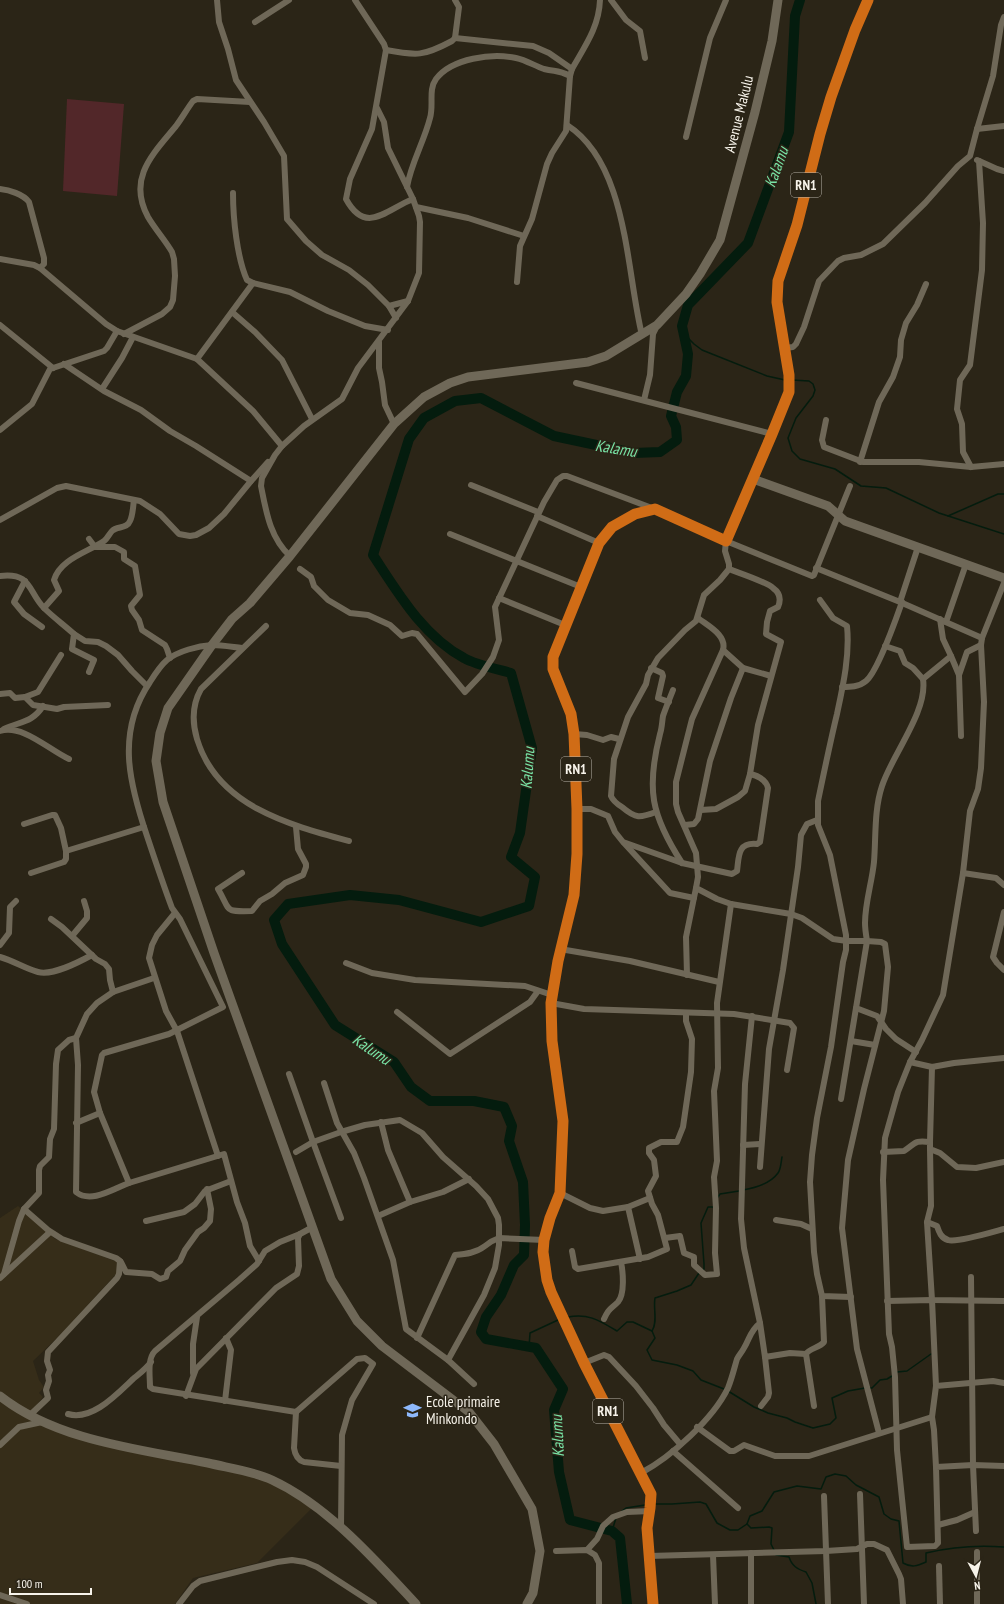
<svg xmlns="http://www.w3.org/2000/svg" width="1004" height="1604" font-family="'PT Sans Narrow',sans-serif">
	<rect width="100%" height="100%" fill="#2b2517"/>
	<path fill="#362d19" d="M18,1206L55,1239L118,1262L117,1273L63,1332L33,1361L39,1380L44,1387L39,1393L43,1397L38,1403L36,1422L274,1481L313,1507L257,1563L193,1578L175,1604H0V1218Z"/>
	<path fill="#522729" d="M67,99L124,104L117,196L63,191Z"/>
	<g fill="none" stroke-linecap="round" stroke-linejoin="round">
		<g stroke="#041c0e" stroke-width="1.5">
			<path d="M685,335L694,344L702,350L767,376L785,380"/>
			<path d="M792,380L809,381L813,384L815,390L813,396L796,418L788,438L792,451L800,459L835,469L861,486L886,488L939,513L1004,534"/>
			<path d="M948,516L998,494H1004"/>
			<path d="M743,1190C755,1188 770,1184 778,1173C781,1169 781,1162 782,1157"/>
			<path d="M718,1197L720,1194L739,1191"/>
			<path d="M702,1271L704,1269V1264L701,1223L708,1207H714"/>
			<path d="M568,1317C589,1313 600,1321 617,1331L627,1322H633L652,1331L655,1338L647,1350L652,1360L677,1365L693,1371L701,1380L724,1389"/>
			<path d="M652,1331C658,1322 653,1308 655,1298L677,1291L691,1285L699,1273"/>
			<path d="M529,1347L530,1333L558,1320"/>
			<path d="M897,1372L907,1371L931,1354"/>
			<path d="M868,1388H872L880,1380L887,1379L892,1376"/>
			<path d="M728,1391L754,1407L768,1413L787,1418L795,1422L813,1428L830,1424L836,1418L832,1398L848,1391L865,1388"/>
			<path d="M655,1504H672L700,1502L706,1504L717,1523L730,1530H738L747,1524L750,1516L762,1511L774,1492L797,1486L821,1489L826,1477L835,1474L846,1476L856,1485L879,1497L884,1514L891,1519L899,1521L903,1563C912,1568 917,1566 926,1562V1553C951,1547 978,1545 1004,1547"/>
			<path d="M622,1511L626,1508L645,1505"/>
			<path d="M747,1524L751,1528L769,1527L772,1528L771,1544L774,1550"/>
			<path d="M612,1531L616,1518"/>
			<path d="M776,1555L789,1557C792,1566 797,1569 806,1572L812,1583L816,1604"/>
		</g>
		<path stroke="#041c0e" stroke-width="10" d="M627,1604L620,1538L612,1531L570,1520L559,1472L554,1410L563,1389L536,1348L486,1339L481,1332L486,1317L501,1295L514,1265L524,1255L525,1225L523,1182L509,1141L512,1126L504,1107L474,1101H430L411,1087L394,1062L335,1025L282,944L274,920L288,904L350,895L399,900L481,922L529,906L535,877L511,857L520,833L532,748L511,673C497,669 476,665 464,658C423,636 398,593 373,555L409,439L424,418L455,401L481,398L554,436L634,453L660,452L677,440L676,427L671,416L677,392L686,376L688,354L682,326L688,305L748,243L789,132L795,16L800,0"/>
		<g stroke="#6f6858" stroke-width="6">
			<path d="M217,0L219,22L228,49L236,80L264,122L284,156L287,219L306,241L322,255L349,270L368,285L389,306L396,318"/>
			<path d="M355,0L384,44L386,50"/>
			<path d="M611,0L626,20L640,31L645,58"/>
			<path d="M255,22L289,0"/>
			<path d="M455,38L533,46L549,53L572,69"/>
			<path d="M377,108L384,122L388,148L413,199"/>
			<path d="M567,125C628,164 626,271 642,335"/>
			<path d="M977,129L1004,126"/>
			<path d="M686,137L710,38L726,0"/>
			<path d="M977,160L997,169L1004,171"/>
			<path d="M407,187C411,163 424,142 430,118C434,105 428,90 436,79C452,58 492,53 516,58C526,60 535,66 544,69C556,72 558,69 570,76"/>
			<path d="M0,189C9,190 23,194 29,202L44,258V264L40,268"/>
			<path d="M233,193C233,218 237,258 247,280L253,283"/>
			<path d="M416,207L468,218L524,236"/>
			<path d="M0,259L34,265L40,268L106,324L117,331L107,348L104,351L50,369L32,404L0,430"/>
			<path d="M517,282L520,246L532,219L547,164L552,153L566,131L570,76L572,69C585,46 599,27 600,0"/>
			<path d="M389,306L408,301"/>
			<path d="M232,312L255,332L282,360L312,419"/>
			<path d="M0,325L53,368"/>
			<path d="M117,331L197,359L253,283L290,292L328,311L365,326L388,330"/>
			<path d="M124,334L162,314L170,307L173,300L175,276L174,259L172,252C165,240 155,229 148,217C127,178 153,154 176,126C182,118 187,109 193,101L197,99L250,102"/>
			<path d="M379,342V368L382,382L385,405L394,424"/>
			<path d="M785,348L793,347L796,344L804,327L819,281L838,261L844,258L861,255L883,244L925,203L958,166L970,156L977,129L993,76L1001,25L1004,17"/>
			<path d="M197,359L253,411L282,446"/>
			<path d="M64,364L104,391L141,410L170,431L196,446L251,481"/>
			<path d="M576,383L772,434"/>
			<path d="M102,389L122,358L133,337"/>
			<path d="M644,400L650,375L653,334L657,326"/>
			<path d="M826,420L822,440L824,447L863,462H919L971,467L1004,464"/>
			<path d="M860,462L879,402L893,377L900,357L901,340L906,323L917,305L926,284"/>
			<path d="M971,467L963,452L962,424L957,409L960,380L970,365L982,270L983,223L979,161"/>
			<path d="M471,485L538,512"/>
			<path d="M537,516L599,543"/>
			<path d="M0,520L57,488L66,486L140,501L160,514L179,534L190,536L196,535L209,528L224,514L251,481L268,462"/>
			<path d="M450,534L581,587"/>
			<path d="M89,539L95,547H115L124,552V559L135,566L140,595L131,606L132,610L139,620L142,630L165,645L167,649L170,658"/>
			<path d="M290,556C270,538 266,511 261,486L262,478L275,455L282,446L304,426L342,399L358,368L408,301L419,273L420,222L419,216L413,199C387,209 366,236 346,199L350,179L372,129L386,50C417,56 424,56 452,41L455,38L459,7L455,0"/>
			<path d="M816,568L900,602L982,638"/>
			<path d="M300,569L311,577L314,586L328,600L350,613L368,615L390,625L402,636L412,633L417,634L465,692L482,674L493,657L499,640L495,607L544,502L557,480L563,476H567L652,508"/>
			<path d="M0,576C32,572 28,592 44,608C53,617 64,625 74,634L72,649L94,660L89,672"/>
			<path d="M25,581L14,602L24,614L42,627"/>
			<path d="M1004,583L982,638L981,645L984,702L981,768L978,789L970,811L963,873L943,995L922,1040L910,1062L898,1092L885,1138L883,1180L889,1334L892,1347L895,1377L897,1450L907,1547L935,1546L938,1543L936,1467L973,1465L1004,1466"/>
			<path d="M499,598L565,625"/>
			<path d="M820,600L833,618L847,626C850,655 843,686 837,714C830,743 824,772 818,801V825L830,855L846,935V950L843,962L831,1047L817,1118L812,1155L810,1182L814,1252L817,1274L822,1296L851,1297"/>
			<path d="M900,602L918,547"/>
			<path d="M44,608L59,591L54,580C60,559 88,552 104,541C108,538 109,534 112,531C117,526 127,529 130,521C133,515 133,506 134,500"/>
			<path d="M698,618C708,626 727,635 723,650L692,719L676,782V804L678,812L696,853L698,877L696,888L717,899L731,904L791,914L802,918L833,939L847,941H867L856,1008L877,1016L886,1029L896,1039L916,1052"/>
			<path d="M946,622L966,564"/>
			<path d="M266,626L201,689C192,705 192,722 197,739C217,806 289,825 349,841"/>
			<path d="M74,634L85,641L98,642L106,646L118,655L132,671L147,686"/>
			<path d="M885,646L900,651L905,663L913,668L923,679"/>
			<path d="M242,648C233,647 222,645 212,645C198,646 178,651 167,660C160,666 155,674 150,682C116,732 129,783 147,836C155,860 163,884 172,908L180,919L223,1007L169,1034L104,1053L102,1055L94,1092L100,1113L129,1183L224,1154L237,1202L245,1223L250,1246L259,1261"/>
			<path d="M723,650L743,668L771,676"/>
			<path d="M951,656L959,675L961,736"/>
			<path d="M651,668L662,673L663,676L658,698L669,702"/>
			<path d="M959,675L967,652L981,645"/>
			<path d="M842,687C850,687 859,687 866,681C878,671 896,619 902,602"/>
			<path d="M673,690C670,698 666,707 663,716C662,722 662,728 660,734C646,789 651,815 682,863"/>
			<path d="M0,694L10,693L15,698L25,697L33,705L57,709L64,707L108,705"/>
			<path d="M25,697L38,692L61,655"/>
			<path d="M4,729C21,721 32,723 43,706"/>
			<path d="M0,731C23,724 49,750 69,759"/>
			<path d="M574,734L587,735L603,740L611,737L619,739"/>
			<path d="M577,809H591L608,816L615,832L623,842L682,863L732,874L737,871C739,857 737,842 757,844L760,842L768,788C766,780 759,776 750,774L758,725L781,642L766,634L767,622L770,611L778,607C781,600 780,593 773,588C767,582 739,573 729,569"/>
			<path d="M701,810L716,809L738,797L745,791L750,774"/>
			<path d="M656,812C640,818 636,819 622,807C617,804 613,801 611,796L614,759L628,717L646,684L648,675L658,658L685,630L696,621L704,595L720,580L729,569V564L725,551L726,541L812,576L814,575L850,486"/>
			<path d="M24,824L52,815H55L61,828L66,851"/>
			<path d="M685,825L694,824L698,819L710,761L731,698L743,668"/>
			<path d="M624,843L670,893L694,898"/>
			<path d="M31,873L64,862L66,859V851L144,827"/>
			<path d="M242,873L218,889C231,911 223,912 252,911L260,901L272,894L285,883L303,875L306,867V864L298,849L296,827"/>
			<path d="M963,873L996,878L1004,885"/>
			<path d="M1004,912L993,957L997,963L1004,970"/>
			<path d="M175,913L157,935L152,945L149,958L166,1011L177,1031L218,1156"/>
			<path d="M51,919L62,927L96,959L105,964L109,969L110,980L113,992"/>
			<path d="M72,936L87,918V911L84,901"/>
			<path d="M0,945L9,933L10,907L16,901"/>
			<path d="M560,949L630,961L719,982"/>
			<path d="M0,957C14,961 26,969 38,972C53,976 79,962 92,955"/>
			<path d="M346,963L372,973L415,980L525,986L552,995"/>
			<path d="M687,975L686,937L696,888"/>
			<path d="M551,1003L584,1009L734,1014L790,1023L794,1028L787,1070"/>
			<path d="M397,1012L450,1054L530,1002L538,991"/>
			<path d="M851,1041L875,1045"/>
			<path d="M910,1062L932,1067L954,1063L1004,1058"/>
			<path d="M289,1074L313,1142L341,1218"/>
			<path d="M324,1083L337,1123L354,1153L364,1178L393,1260L406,1329L448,1360"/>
			<path d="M841,1099L856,1008"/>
			<path d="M76,1123L100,1113"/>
			<path d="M930,1142L932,1067"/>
			<path d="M743,1145L760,1144"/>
			<path d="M930,1149L931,1206L927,1222L932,1300L1004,1301"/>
			<path d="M296,1152L313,1142L341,1132L365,1125L400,1120L422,1133L443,1157L476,1186L488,1199L498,1218L499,1225V1245L495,1268L484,1295L448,1360L474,1384"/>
			<path d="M883,1152L904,1151C916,1143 914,1140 930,1142V1149L940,1153L957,1167L976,1168L1004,1162"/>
			<path d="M760,1167L769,1049L783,970L798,867L801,835L807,824L817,820"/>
			<path d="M129,1183C113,1189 91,1204 76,1192L78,1065L76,1038L87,1014L97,1003L113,992L154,978"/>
			<path d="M560,1193L590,1208L603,1211L628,1207L650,1198"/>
			<path d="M410,1202L443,1192L469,1179"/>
			<path d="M628,1207L640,1259"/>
			<path d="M24,1209L48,1230L62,1239L116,1258L120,1261L119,1274L117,1278L48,1352L47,1361L50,1370L48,1375L49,1381L46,1390L48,1398L29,1416"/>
			<path d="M378,1216L410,1202L388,1150L381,1122"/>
			<path d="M776,1220L801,1224L812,1229"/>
			<path d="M146,1221L184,1212L195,1204L205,1191L231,1181"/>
			<path d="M927,1222L937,1226C939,1232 941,1238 948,1240C957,1243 993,1232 1004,1229"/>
			<path d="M300,1234L280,1242L265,1251L257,1264L239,1280L155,1351C147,1359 150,1376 150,1387L153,1389L296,1412L357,1359L365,1358L373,1364L352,1400L342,1435L341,1527"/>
			<path d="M665,1238L680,1236L684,1253L694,1257V1265L705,1275L717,1274L715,1253L716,1208L714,1177L717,1161L714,1091L718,1068L717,1003L731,904"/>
			<path d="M572,1251L575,1267L578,1269L648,1257L667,1249L658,1215L652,1204L648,1191L656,1176L654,1160L649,1153V1148L661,1142H677L683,1127L691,1072L692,1039L686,1021V1013"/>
			<path d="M121,1262L126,1272L152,1274L160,1279L166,1277L168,1271L180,1261L185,1250L198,1232L204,1228L210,1221L211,1209L207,1189"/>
			<path d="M4,1274L19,1221L24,1209L39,1193V1170L40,1166L49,1157L50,1139L54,1129L56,1064L58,1050L69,1040L76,1038"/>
			<path d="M971,1277L973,1465L976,1531"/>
			<path d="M0,1278L50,1232"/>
			<path d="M887,1301L932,1300L936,1386"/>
			<path d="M604,1319C609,1308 610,1310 618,1302C625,1294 623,1272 621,1262"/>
			<path d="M760,1323L765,1357L790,1353L806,1354"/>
			<path d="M417,1338L455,1255C466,1254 476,1253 485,1246C490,1242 493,1240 499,1238L544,1240"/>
			<path d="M584,1363L604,1355L609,1357L636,1386L653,1408L664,1425L680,1444"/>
			<path d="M193,1373V1344L197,1317"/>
			<path d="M186,1396L196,1369L276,1288L297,1274L299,1266L298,1238L300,1234L311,1228"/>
			<path d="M225,1401L231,1350L226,1338"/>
			<path d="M761,1406L768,1397L769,1393L765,1357"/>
			<path d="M814,1406L806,1354C810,1348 819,1348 824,1342L822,1296"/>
			<path d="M296,1412L294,1448C295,1455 298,1460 304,1462L341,1466"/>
			<path d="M68,1414C92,1421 116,1395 133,1379C139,1374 146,1369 151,1362"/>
			<path d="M697,1427L730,1451H734L744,1445L775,1456H809L932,1417"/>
			<path d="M879,1433L857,1349L842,1228L848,1160L864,1089L884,1011L888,967L885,944L881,942L867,941C866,935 865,929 865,923C865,903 872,882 874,862C876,837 874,810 882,786C892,755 928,711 923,679L951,656L943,639L940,619"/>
			<path d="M0,1445L19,1427L42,1422"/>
			<path d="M673,1451L738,1508"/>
			<path d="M936,1467L934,1430L932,1417L936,1386L993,1381L1004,1383"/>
			<path d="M641,1473C671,1457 713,1419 728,1388C732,1378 734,1369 737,1359C739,1355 742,1352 744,1348C750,1338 750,1331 760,1323L744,1248L741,1219L745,1084L752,1016"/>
			<path d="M860,1494L864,1604"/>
			<path d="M824,1496L828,1604"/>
			<path d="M938,1525L957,1520L975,1512"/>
			<path d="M587,1550L597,1539L603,1526L613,1517L627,1512L650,1511"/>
			<path d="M556,1551L587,1550L595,1555L599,1563V1604"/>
			<path d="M977,1552V1604"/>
			<path d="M713,1555L715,1604"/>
			<path d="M649,1556L826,1551L857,1549L867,1544H874L887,1550L899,1574L901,1579L903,1604"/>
			<path d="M939,1566L940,1604"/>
			<path d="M0,1595L27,1604"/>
			<path d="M179,1604L193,1586L200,1581L277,1562L292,1560L305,1562L317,1567L374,1604"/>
			<path d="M751,1604V1553"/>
		</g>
		<g stroke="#6f6858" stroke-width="9">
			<path d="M753,479L828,506L845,521L1004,578"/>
			<path d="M0,1396C57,1441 139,1449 208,1463C229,1468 253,1471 272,1480C328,1506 375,1560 416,1604"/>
			<path d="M527,1604L533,1593L540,1551L532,1509L494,1444L469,1412L382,1346L357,1321L331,1279L214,953L163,802L156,761L160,733L168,708L212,645L232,619L250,603L290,556L394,424L424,397L450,383L468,377L588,362L606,356L657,325L686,294L700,274L720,240L755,112L772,41L778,0"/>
		</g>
		<path stroke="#d06c16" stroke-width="11" d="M653,1604L647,1528L650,1508L651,1494L584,1363L551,1292L547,1280L543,1252L544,1240L550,1218L560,1193L563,1121L552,1041L551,1003L558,961L574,895L577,854V809L574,734L571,714L553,669V657L599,543L612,527L635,514L655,509L726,541L772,434L789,392V375L777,302L778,281L797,225L820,134L831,97L855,30L868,0"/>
	</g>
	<defs>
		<symbol id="school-bare" viewBox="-9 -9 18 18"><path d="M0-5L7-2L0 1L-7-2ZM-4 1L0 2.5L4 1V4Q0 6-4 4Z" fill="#8eb9fc" stroke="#2b2517" stroke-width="2.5" paint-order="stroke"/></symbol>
	</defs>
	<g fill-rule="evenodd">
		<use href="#school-bare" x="400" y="1398" width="25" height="25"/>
	</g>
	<g text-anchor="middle" stroke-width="3" stroke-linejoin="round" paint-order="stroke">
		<g fill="#2b2517" stroke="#bab5ab" stroke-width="1">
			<rect x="791" y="173" width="30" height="24" rx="3"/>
			<rect x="561" y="757" width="30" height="24" rx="3"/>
			<rect x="593" y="1399" width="30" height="24" rx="3"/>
		</g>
		<g font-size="14" font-weight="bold" fill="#f7f3ea">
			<text x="806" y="190">RN1</text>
			<text x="576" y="774">RN1</text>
			<text x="608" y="1416">RN1</text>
		</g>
		<g font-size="15" fill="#f7f3ea" stroke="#2b2517">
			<text transform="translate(739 114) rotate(-76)" y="5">Avenue Makulu</text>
		</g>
		<g font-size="15" fill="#f7f3ea" stroke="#2b2517" text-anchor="start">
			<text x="426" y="1407">Ecole primaire<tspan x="426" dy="17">Minkondo</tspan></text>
		</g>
		<g font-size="16" font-style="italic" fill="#79e4a6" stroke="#2b2517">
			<text transform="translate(776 167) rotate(-70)" y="6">Kalamu</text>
			<text transform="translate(616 448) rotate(9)" y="6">Kalamu</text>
			<text transform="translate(527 768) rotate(-86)" y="6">Kalumu</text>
			<text transform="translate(372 1049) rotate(34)" y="6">Kalumu</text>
			<text transform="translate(557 1436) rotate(-93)" y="6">Kalumu</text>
		</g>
	</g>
	<g transform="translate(976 1576) rotate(173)" stroke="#2b2517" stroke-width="3" paint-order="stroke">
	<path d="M0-3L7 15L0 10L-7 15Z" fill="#f7f3ea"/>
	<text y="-6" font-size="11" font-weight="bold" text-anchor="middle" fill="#f7f3ea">N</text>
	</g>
	<path d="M10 1588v6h81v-6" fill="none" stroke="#f7f3ea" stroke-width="2"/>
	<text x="16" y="1588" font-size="12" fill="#f7f3ea" stroke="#2b2517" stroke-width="3" paint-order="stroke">100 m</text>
</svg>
